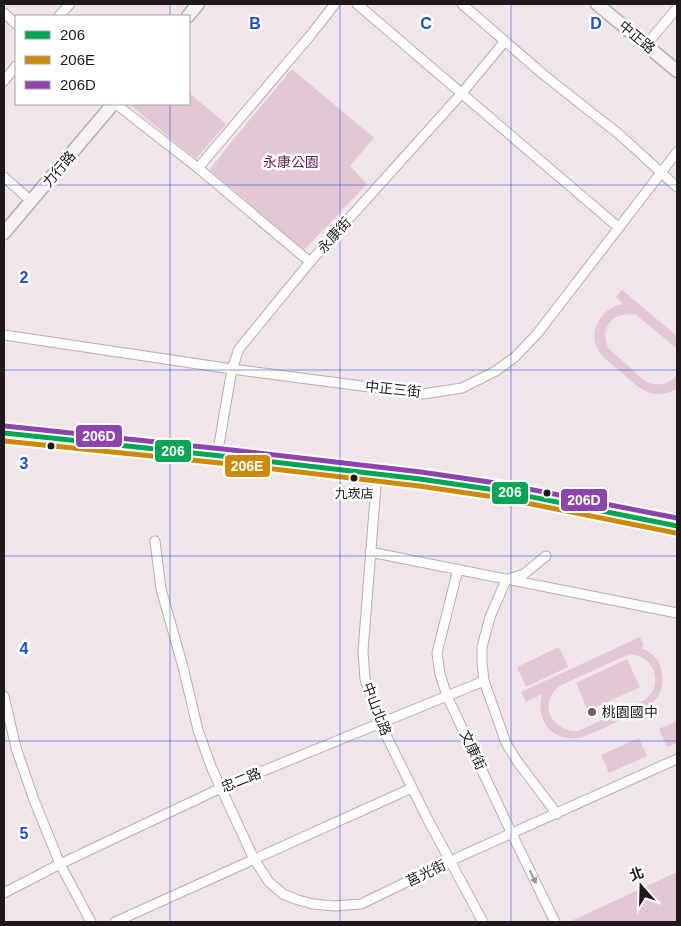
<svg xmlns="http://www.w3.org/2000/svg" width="681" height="926" font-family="Helvetica,'Noto Sans TC',sans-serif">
	<rect width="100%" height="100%" fill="#efe5ea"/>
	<g fill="#e3c7d7" fill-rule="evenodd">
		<path d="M292,69L374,138L350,166L367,184L304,250L210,170L232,141Z"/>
		<path d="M189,93L226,124L196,159L130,105L131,104H189Z"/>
		<path d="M622,290L677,336V350L674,346L636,315C613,310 598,328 609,349L645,381C657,387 668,385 677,375V389C651,402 639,388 620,371C614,366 605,360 600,353C586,333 600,308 623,304L616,297Z"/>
		<path d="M640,637L644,646L641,648C652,652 661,661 662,674C664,684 661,695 653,702C646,711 633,715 623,719C609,726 595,732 580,738C552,742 535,721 542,694L526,702L521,692ZM631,654C656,658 664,684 645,700L578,731C550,732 537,701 561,685L625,656Z"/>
		<path d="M559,647L568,667L526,687L517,667Z"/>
		<path d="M627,659L640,687L588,711L576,683Z"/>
		<path d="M677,721V743L667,747L659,729Z"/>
		<path d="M639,738L647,756L609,773L601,755Z"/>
		<path d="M677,872V922H569Z"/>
	</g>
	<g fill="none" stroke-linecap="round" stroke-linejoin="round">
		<defs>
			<g id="street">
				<path d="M357,4L618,227"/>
				<path d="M462,4L544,75L620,135L677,187"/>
				<path d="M4,13L16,24"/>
				<path d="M59,16L70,4"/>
				<path d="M646,45L677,8"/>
				<path d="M4,81L16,66"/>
				<path d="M116,104L198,168L310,262"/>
				<path d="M198,168L309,37L335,4"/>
				<path d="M4,177L31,201"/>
				<path d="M4,335L232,369L423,394L462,388L496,371L515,357L537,334L677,152"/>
				<path d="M217,456L232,369L239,349L310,262L462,93L505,41"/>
				<path d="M377,473L363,651L365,679L380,723L427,818L483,922"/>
				<path d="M155,541L161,589L183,667L198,730L212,769L254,859L269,882L275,887L283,894L298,900L313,904L334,906L361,904L450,861L677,759"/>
				<path d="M370,552L677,613"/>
				<path d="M546,556L524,574L506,580L490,617L482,647V663L484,681L506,743L517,761L557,814"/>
				<path d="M458,569L437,653L440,674L447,696L512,834L555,922"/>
				<path d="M4,696L16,748L34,800L60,864L91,922"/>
				<path d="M4,893L60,864L221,788L484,681"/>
				<path d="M115,922L412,788"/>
			</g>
			<g id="secondary">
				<path d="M597,4L677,71"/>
				<path d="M188,16L198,4"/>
				<path d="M4,233L113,104"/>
				<path d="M4,433L231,457L420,479L502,491L677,526"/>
			</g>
		</defs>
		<use href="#street" stroke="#b6afb3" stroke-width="11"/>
		<use href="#secondary" stroke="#b6afb3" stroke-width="15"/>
		<use href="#street" stroke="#fdfbfc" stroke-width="9"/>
		<use href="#secondary" stroke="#f6f1f4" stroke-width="12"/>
		<defs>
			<path id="bus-1" d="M4,433L231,457L420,479L502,491L677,526"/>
			<path id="bus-2" d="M4,441L230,464L419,486L501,498L676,533"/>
			<path id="bus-3" d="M5,426L232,450L421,472L503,484L677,518"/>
		</defs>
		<use href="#bus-1" stroke="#fff" stroke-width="9"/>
		<use href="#bus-2" stroke="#fff" stroke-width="9"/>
		<use href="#bus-3" stroke="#fff" stroke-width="9"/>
		<use href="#bus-1" stroke="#00a651" stroke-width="5"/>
		<use href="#bus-2" stroke="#cc8a06" stroke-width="5"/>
		<use href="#bus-3" stroke="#8e44ad" stroke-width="5"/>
	</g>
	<defs><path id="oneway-solid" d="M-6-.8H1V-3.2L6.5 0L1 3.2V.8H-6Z" transform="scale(1.25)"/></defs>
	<use fill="#999598" href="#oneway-solid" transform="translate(533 877) rotate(64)"/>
	<path fill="none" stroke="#1d4ed8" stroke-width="1" stroke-opacity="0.55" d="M170,4V16M340,4V922M511,4V922M170,104V922M4,185H677M4,370H677M4,556H677M4,741H677"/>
	<g fill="#1f191d" stroke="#fff" stroke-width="2">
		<circle cx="51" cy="446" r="4.5"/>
		<circle cx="354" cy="478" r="4.5"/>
		<circle cx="547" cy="493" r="4.5"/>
	</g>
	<circle fill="#686065" stroke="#fff" stroke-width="2" cx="592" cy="712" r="5"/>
	<g text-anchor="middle" stroke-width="5" stroke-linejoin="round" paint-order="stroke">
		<g font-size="13" fill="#1f191d" stroke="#fff">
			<text x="354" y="498">九崁店</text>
		</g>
		<g font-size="14" fill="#1f191d" stroke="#fff">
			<text transform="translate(637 37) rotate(40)" y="5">中正路</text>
			<text transform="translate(59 169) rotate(-50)" y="5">力行路</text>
			<text transform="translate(334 235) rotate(-48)" y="5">永康街</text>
			<text transform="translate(393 389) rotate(6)" y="5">中正三街</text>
			<text transform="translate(377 709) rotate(69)" y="5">中山北路</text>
			<text transform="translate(473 750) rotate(65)" y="5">文康街</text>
			<text transform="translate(241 780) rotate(-22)" y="5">忠二路</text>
			<text transform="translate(426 873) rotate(-26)" y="5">莒光街</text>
		</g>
		<g font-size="14" fill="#621a4c" stroke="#fff">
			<text x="291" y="167">永康公園</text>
		</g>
		<g font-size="14" fill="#1f191d" stroke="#fff" text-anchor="start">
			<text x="602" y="717">桃園國中</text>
		</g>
	</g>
	<g font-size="16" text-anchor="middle" font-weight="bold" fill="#1d4ed8" stroke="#fff" stroke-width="5" stroke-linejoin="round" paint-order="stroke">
		<text x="255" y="29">B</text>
		<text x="426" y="29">C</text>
		<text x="596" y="29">D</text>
		<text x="24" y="283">2</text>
		<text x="24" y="469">3</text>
		<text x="24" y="654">4</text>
		<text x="24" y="839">5</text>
	</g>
	<g stroke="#fff" stroke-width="2">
		<rect x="75" y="424" width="48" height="24" rx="5" fill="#8e44ad"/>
		<rect x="154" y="439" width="38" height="24" rx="5" fill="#00a651"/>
		<rect x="224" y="454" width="47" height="24" rx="5" fill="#cc8a06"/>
		<rect x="491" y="481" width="38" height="24" rx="5" fill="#00a651"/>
		<rect x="560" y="488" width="48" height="24" rx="5" fill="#8e44ad"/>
	</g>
	<g font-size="14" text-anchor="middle" font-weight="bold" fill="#fff">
		<text x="99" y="441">206D</text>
		<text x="173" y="456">206</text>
		<text x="247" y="471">206E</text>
		<text x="510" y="497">206</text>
		<text x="584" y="505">206D</text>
	</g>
	<rect width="681" height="926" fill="none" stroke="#1f191d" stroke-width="10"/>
	<rect x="15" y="15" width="175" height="90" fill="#ffffff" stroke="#a5a3a5"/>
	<rect x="25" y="31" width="25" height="8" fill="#00a651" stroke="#a5a3a5"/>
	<text x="60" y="40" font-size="15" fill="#1f191d">206</text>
	<rect x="25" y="56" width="25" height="8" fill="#cc8a06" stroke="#a5a3a5"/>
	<text x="60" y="65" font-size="15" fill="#1f191d">206E</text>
	<rect x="25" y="81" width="25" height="8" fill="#8e44ad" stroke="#a5a3a5"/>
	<text x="60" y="90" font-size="15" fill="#1f191d">206D</text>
	<g transform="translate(641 886) rotate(340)" stroke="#ffffff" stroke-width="4" paint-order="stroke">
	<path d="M0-4L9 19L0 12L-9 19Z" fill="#1f191d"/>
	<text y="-8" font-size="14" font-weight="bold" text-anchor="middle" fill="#1f191d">北</text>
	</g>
</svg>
